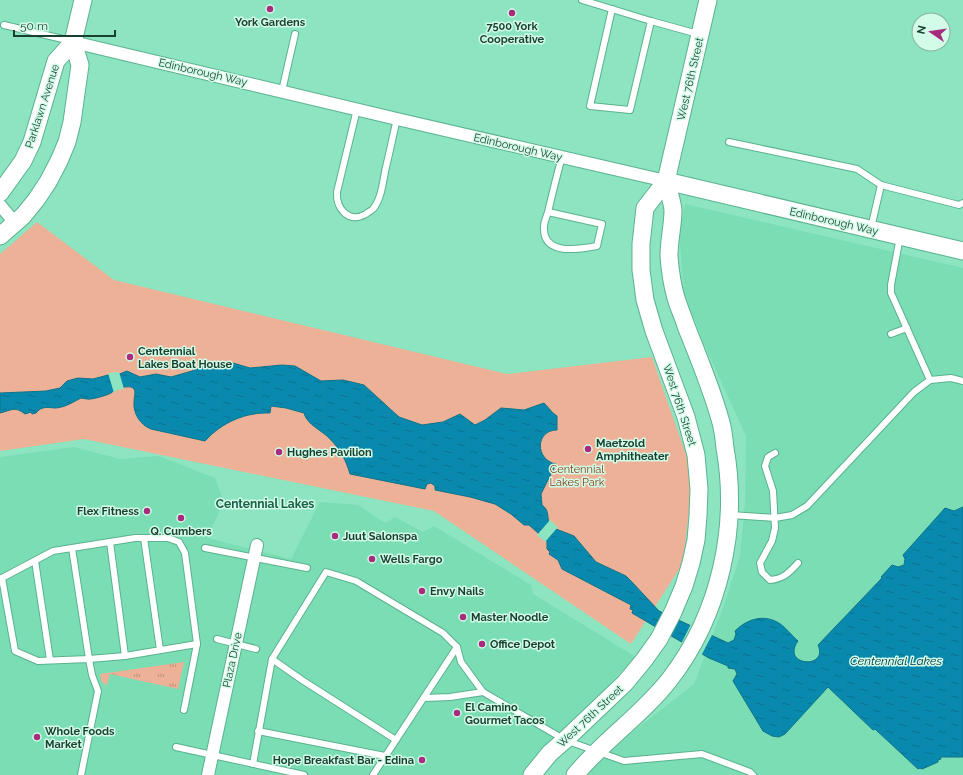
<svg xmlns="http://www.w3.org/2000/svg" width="963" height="775" font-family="Raleway,sans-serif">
	<defs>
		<pattern id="grass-tufts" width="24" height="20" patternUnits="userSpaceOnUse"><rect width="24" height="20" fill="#ecb196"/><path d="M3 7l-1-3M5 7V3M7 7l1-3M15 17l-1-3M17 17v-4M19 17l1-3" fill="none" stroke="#be917b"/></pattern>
		<pattern id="water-ripples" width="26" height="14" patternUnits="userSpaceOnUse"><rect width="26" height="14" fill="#0989ae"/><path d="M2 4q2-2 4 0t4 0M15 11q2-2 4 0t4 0" fill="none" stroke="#09718e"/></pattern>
	</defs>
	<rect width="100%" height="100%" fill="#8ce5c0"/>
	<g fill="#7addb4">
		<path d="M685,204L963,268V775H586L630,734L694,684L723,608L740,556L745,503L746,436L704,344L684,293L679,233Z"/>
		<path d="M74,447L120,459L159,456L215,478L224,502L207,538L291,559L320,502L358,505L385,523L395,517L423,532L434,526L531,585L533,594L636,657L537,758L526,775H0V457Z"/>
	</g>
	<path fill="url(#grass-tufts)" d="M184,662L178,689L110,674L107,685C101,683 101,680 100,674Z"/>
	<path fill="#ecb196" d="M37,222L114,280L507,374L652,357L693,475L683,563L631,644L434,511L84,439L0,451V254Z"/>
	<path fill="url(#water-ripples)" stroke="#0e7388" d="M222,362L233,363L250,368L282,365L295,366L321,381L343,380L364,385L399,417L422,425L443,422L460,414L475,425L485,420L501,408L524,410L544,403L553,413L557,416V430C535,430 535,460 556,464L541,494L542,505C549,510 547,515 549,523L556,529L574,536L596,562L626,576L631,581L659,611L728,643L734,640L736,634L735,631C746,620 762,614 777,622C785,626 792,636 798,641C780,666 829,670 818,645L882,578L881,577L892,565L898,567L904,565L905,559L903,555L945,508L954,511L963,507V757H940L941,759L938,760V762L922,769L920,768L918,769L875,729L873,730L828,687L785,734L779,737L772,736L763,731L733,681L737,674L735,669L728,668V666L709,658L632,613L633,610L630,609L631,605L562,569L558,560L549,554L550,552L547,549V541L529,525H524L511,514L495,504L470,497L435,490V486L431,483L427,484L425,489L350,474C346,460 340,449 330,439C322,430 307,425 304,413L286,408L271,406L270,413C246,412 222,422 205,441L151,429C140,425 133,413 134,402C134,398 136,392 134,389C132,386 128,387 125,387C118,387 116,389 111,393C108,395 91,400 87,399C85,399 83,398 81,398C73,402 66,407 56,408C49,408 42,405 36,413L32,414L31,412L25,414C15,406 12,410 0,413V393L46,391L60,388L67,381L78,378L93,379L108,375L120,374L122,373L127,371L140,377L156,374L171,377L192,371L212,363Z"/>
	<g fill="#8ce5c0">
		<path d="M119,372L124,389L117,390L114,393L108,373Z"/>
		<path d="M550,520L558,527L545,542L537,535Z"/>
		<path d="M691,624L713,633L701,656L681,644Z"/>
	</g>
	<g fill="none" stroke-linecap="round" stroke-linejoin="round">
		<defs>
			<g id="lane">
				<path d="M582,0L651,21"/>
				<path d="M612,9L590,106L630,110L651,21L698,34"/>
				<path d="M4,25L71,41"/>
				<path d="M282,91L295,34"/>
				<path d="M357,109L337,192C336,208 348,224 366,214C368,212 371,211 373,209C382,198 383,180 386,167C390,151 393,135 397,119"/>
				<path d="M729,142L857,169L881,185L959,205L963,203"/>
				<path d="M548,212L602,224L597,246C580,249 544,256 544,229C543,222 548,215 549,208C553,191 557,174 562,157"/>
				<path d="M871,228L881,185"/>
				<path d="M900,237L891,285V293L930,380"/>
				<path d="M891,334L907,328"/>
				<path d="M775,453L768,457L765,466L773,491L775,528L772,541L760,563L762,572L770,580C783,579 789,573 798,563"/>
				<path d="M731,515L775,518L792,515L807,506L914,392L930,380L951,378L963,381"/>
				<path d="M144,538L160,650"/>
				<path d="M110,542L125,656"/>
				<path d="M205,548L307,568"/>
				<path d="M35,561L50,660"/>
				<path d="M2,578L53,551L135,538H168L179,542L185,553L197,644L125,656L89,659L72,548"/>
				<path d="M0,579L2,578L15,651L38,661L89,659L92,675L98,691L81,775"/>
				<path d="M217,639L256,649"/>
				<path d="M272,659L302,680L396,740"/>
				<path d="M424,698L450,697L483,692"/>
				<path d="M184,710L197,644"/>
				<path d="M258,731L385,756"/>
				<path d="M176,747L304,775"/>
				<path d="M253,764L272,659L326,572L356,581L443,633L457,647"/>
				<path d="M373,775L457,647L461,662L483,692L565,740L624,761L702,754L750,772L753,775"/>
			</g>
			<g id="street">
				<path d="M73,42L397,119L666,181"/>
				<path d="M0,205L15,223"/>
				<path d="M208,775L257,545"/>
			</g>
			<g id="secondary">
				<path d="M666,181L963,251"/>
				<path d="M0,193L23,161L32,142L56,61L73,42"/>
				<path d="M0,236L23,216L36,200L48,182L59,161L67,142L72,122L80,65L73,42L83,0"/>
				<path d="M532,775L550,753L565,740L625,683L644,660L659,639L673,612L684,586L691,563L696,540L698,516L699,489L696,455L686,417L654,331L645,300L641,270V244L645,208L666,181L708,0"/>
				<path d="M575,775C604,740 642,715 670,679C720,614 739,527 725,448C724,438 723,428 720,419C711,387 698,356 686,326C683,316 679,308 676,298C672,284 670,270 669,256C669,240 673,225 673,210C672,200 668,190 666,181"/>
			</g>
		</defs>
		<use href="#lane" stroke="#5ab28f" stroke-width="8"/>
		<use href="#street" stroke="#5ab28f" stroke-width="14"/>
		<use href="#secondary" stroke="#5ab28f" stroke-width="19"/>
		<use href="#lane" stroke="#fff" stroke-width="6"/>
		<use href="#street" stroke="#fff" stroke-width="12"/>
		<use href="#secondary" stroke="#fff" stroke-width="17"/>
	</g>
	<g fill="#a92b7d" stroke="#d2fce8" stroke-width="1.5">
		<circle cx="270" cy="9" r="4"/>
		<circle cx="512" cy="13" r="4"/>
		<circle cx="130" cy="357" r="4"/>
		<circle cx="588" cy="449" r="4"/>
		<circle cx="279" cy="452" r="4"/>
		<circle cx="147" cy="511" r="4"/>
		<circle cx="181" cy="518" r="4"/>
		<circle cx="335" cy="536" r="4"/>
		<circle cx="372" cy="559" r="4"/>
		<circle cx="422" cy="591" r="4"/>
		<circle cx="463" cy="617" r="4"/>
		<circle cx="482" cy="644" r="4"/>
		<circle cx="457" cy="713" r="4"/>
		<circle cx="37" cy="737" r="4"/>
		<circle cx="422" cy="760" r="4"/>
	</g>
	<g text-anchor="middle" stroke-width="3" stroke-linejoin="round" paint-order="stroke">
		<g font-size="11" font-weight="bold" fill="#193f30" stroke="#d2fce8" text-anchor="start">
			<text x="270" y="26" text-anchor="middle">York Gardens</text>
			<text x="512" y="30" text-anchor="middle">7500 York<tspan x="512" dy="13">Cooperative</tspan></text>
			<text x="138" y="355">Centennial<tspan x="138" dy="13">Lakes Boat House</tspan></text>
			<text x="596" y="447">Maetzold<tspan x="596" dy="13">Amphitheater</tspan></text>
			<text x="287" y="456">Hughes Pavilion</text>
			<text x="139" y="515" text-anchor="end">Flex Fitness</text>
			<text x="181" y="535" text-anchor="middle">Q. Cumbers</text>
			<text x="343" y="540">Juut Salonspa</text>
			<text x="380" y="563">Wells Fargo</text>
			<text x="430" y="595">Envy Nails</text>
			<text x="471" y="621">Master Noodle</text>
			<text x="490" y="648">Office Depot</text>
			<text x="465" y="711">El Camino<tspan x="465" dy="13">Gourmet Tacos</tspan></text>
			<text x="45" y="735">Whole Foods<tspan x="45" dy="13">Market</tspan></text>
			<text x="414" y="764" text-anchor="end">Hope Breakfast Bar - Edina</text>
		</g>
		<g font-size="11" fill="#193f30" stroke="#d2fce8">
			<text transform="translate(203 72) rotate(13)" y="4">Edinborough Way</text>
			<text transform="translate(690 79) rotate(-77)" y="4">West 76th Street</text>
			<text transform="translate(42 106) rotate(-72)" y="4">Parklawn Avenue</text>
			<text transform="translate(518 147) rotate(13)" y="4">Edinborough Way</text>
			<text transform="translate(834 221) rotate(13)" y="4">Edinborough Way</text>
			<text transform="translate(680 405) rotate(72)" y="4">West 76th Street</text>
			<text transform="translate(232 660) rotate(-78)" y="4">Plaza Drive</text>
			<text transform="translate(590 716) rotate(-43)" y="4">West 76th Street</text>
		</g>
		<g font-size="11" fill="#843b13" stroke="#d2fce8">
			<text x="577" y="473">Centennial<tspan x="577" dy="13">Lakes Park</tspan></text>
		</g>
		<g font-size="12" font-weight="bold" fill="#196047" stroke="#d2fce8">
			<text x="265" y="508">Centennial Lakes</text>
		</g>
		<g font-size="12" font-style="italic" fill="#002f3f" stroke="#d2fce8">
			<text x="896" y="665">Centennial Lakes</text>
		</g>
	</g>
	<g transform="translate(931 32) rotate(283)"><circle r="19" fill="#d2fce8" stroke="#88b09e"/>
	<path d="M0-3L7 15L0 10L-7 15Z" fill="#a92b7d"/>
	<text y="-6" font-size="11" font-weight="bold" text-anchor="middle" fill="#193f30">N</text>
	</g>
	<path d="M14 30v6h101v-6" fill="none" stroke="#193f30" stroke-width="2"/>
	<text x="20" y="30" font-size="12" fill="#193f30" stroke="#d2fce8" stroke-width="3" paint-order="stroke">50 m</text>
</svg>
